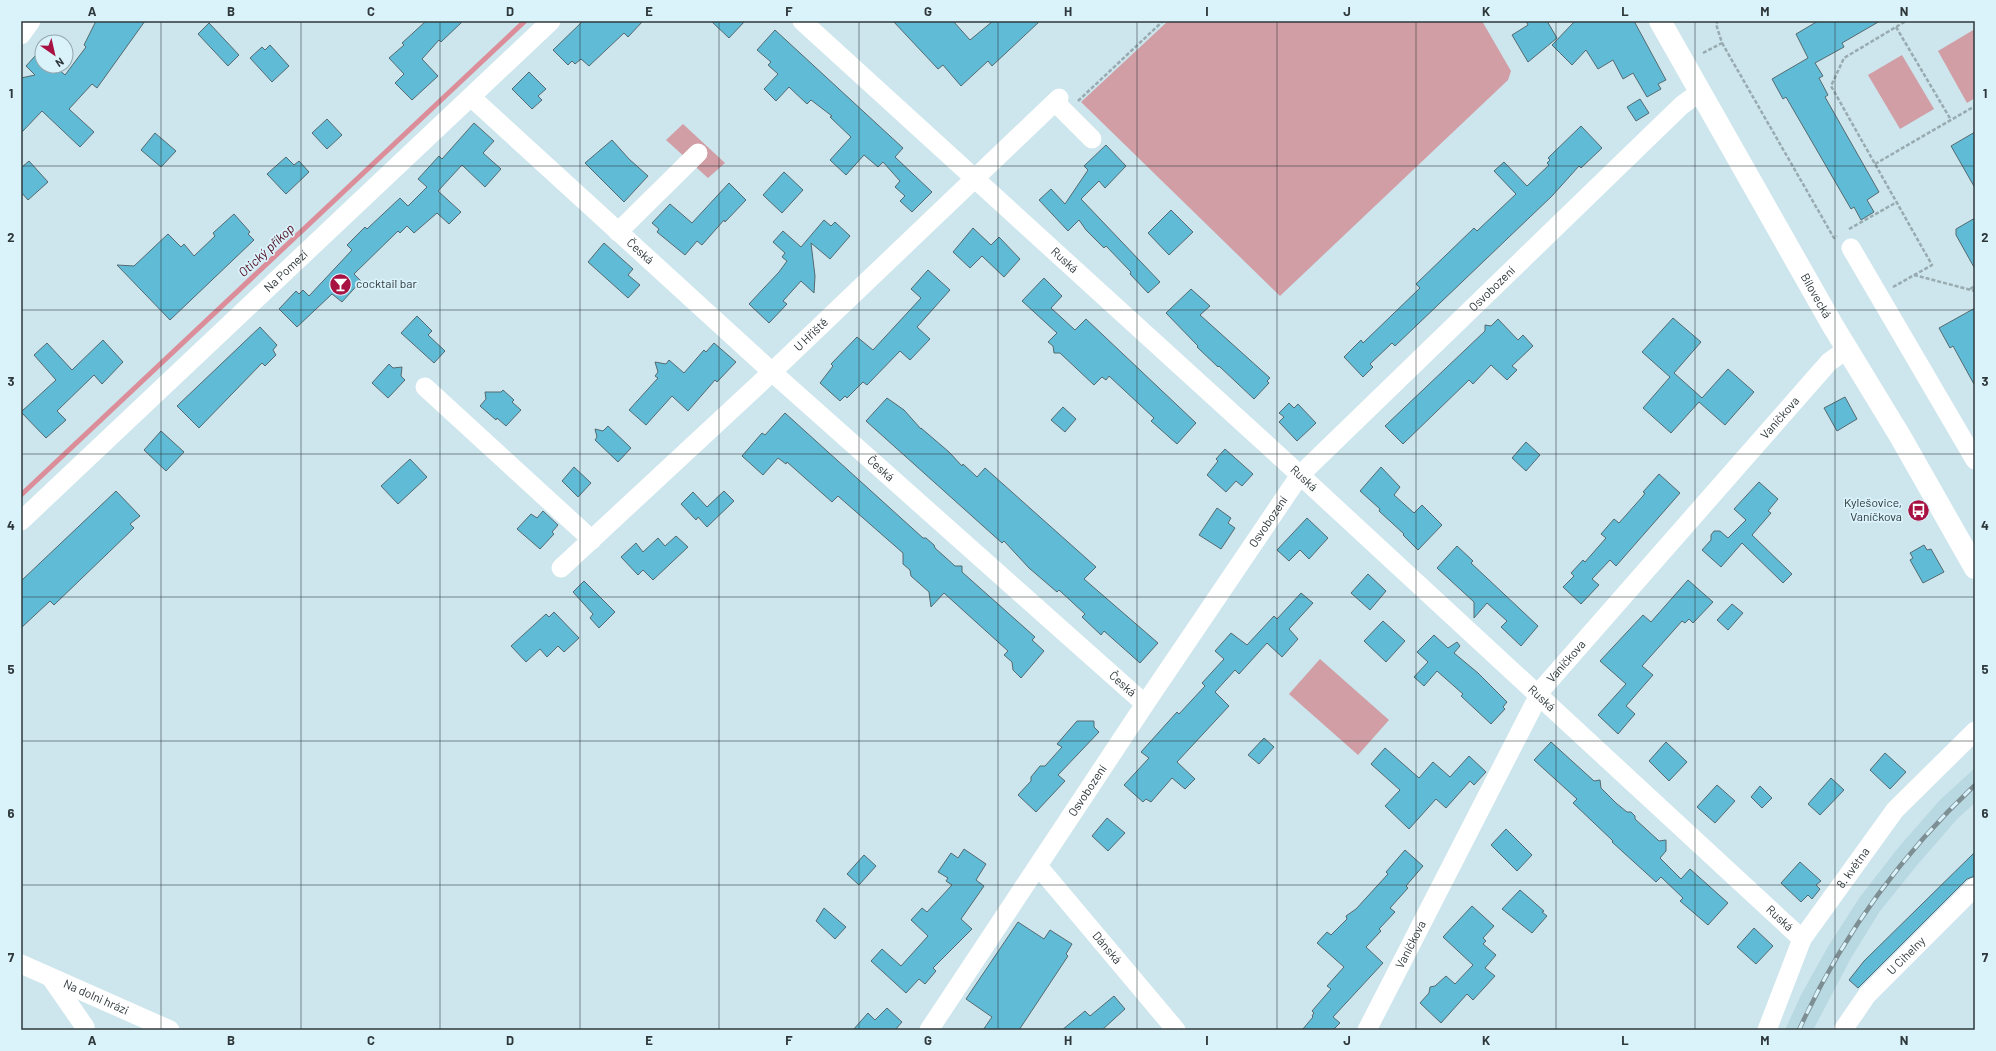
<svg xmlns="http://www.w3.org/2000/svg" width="1996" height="1051" font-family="Barlow,sans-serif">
	<rect width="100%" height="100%" fill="#cde5ec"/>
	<path fill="#b8d8e2" d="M1975,768V803L1958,818L1918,864L1880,911L1851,958L1813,1030H1785L1801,995L1829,945L1860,897L1898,848L1940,800Z"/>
	<g fill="#d19ea5">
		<path d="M1168,21H1482L1511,71L1508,80L1280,296L1081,102Z"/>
		<path d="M1975,29V98L1967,103L1938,51Z"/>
		<path d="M1902,55L1934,109L1900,129L1868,75Z"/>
		<path d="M683,124L725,163L708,178L666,140Z"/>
		<path d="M1320,659L1389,720L1358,755L1289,694Z"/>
	</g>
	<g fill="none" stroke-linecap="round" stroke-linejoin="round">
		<path stroke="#db8e99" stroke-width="5" d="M21,495L525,21"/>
	</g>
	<g fill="#60bcd6" stroke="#556a70">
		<path d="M96,21H145L97,88L92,84L69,109L94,132L80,147L42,111L21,133V78L35,75L26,66L36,55L42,61V66H55L65,75L86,47L84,45Z"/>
		<path d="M426,21H463L441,42L439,40L422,59L438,76L412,100L395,83L404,74L389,58L404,45L402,43Z"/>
		<path d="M583,21H643L628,37L624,33L589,66L581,59L575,64L572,61L568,65L553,50Z"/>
		<path d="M711,21H745L729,38Z"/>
		<path d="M893,21H953L970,40L993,21H1040L992,66L988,61L961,86L943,65L938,69Z"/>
		<path d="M1526,21H1547L1557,38L1528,62L1512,35L1528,25Z"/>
		<path d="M1575,21H1634L1666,80L1658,84L1661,89L1647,97L1633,73L1623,79L1613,60L1598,69L1586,50L1572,65L1552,45Z"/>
		<path d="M1818,21H1880L1842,43L1844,47L1815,63L1823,76L1819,78L1828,95L1825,97L1879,192L1867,200L1874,212L1861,220L1854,207L1851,209L1786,97L1783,99L1772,79L1808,58L1796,34Z"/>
		<path d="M209,23L239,55L228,66L198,34Z"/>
		<path d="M775,30L903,148L895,157L932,192L912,212L900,201L905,196L895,187L900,181L883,162L878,167L864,155L846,175L830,160L851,137L830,117L832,116L811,100L807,104L789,87L776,101L764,89L778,74L768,65L771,62L757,50Z"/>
		<path d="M270,45L289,66L272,82L250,58L262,47L265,50Z"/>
		<path d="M529,72L546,89L538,96L542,100L532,109L512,89Z"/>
		<path d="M1640,99L1649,113L1636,121L1627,107Z"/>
		<path d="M327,119L342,135L327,149L312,133Z"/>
		<path d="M474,123L494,141L483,153L501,169L485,187L462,165L438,191L461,212L449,224L437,213L414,233L407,226L400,233L398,231L354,274L361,281L342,302L332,294L297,327L279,309L296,291L299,294L303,290L309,296L352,250L347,245L365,227L367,229L400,198L408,206L427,187L418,179L439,156L442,159Z"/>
		<path d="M1581,126L1602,148L1581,168L1579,166L1552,196L1395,346L1392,343L1370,364L1373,367L1363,377L1344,357L1361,340L1363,343L1420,288L1416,284L1474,228L1477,231L1516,194L1494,171L1504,162L1527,186L1549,165L1547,163L1550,160L1548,158Z"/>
		<path d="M1975,132V188L1951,146Z"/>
		<path d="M155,133L176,151L161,167L141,150Z"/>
		<path d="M612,140L629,159L648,176L624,202L585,163Z"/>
		<path d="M1106,145L1126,166L1105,188L1099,181L1081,199L1160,282L1148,293L1130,274L1131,272L1106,246L1104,248L1086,230L1079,220L1068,231L1039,200L1051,189L1065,204L1088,170L1084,166Z"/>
		<path d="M286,157L294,165L299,161L309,172L286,194L267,174Z"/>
		<path d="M29,161L48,182L28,200L21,192V168Z"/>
		<path d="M784,172L803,190L782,213L763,195Z"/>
		<path d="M729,183L746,200L725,222L724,220L702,245L697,241L685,255L657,232L659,229L652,223L670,204L692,223Z"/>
		<path d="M1171,210L1193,232L1169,255L1148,233Z"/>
		<path d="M234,214L250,232L248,234L254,240L170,320L117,265L134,266L168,234L181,247L184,244L194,256L215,236L213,233Z"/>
		<path d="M1975,218V269L1956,235V229Z"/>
		<path d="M824,220L831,226L835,222L850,236L830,259L811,243L815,276L814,293L801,281L783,301L787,304L769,323L749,304L779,272L787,261L782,257L785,253L773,242L783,231L801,247Z"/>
		<path d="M973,228L991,245L999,237L1020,259L1004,277L982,256L970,268L953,252Z"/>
		<path d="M604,243L633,269L628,275L640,285L628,298L588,262Z"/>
		<path d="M928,270L950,290L917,327L930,339L910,360L900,351L867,385L863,382L847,398L845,396L840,401L820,383L833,366L831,364L857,337L873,350L921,298L911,289Z"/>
		<path d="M1044,278L1062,296L1051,308L1075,330L1086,319L1196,423L1177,444L1151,421L1154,418L1109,376L1106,380L1102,377L1094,385L1060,353H1054L1053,346L1048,342L1057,333L1022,301Z"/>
		<path d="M1191,289L1210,306L1200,315L1270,378L1267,381L1269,383L1254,399L1219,366L1218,367L1197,347L1198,346L1166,313Z"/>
		<path d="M1975,308V386L1953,346L1950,348L1939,328Z"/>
		<path d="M417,316L432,331L428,335L445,351L434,363L401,333Z"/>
		<path d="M1673,318L1701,342L1674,373L1702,398L1728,369L1754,392L1725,425L1699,402L1671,433L1643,408L1670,377L1642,352Z"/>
		<path d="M1498,319L1518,340L1523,335L1533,346L1512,366L1517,370L1507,380L1491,365L1473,384L1469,380L1403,444L1385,426L1485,331V325L1491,326Z"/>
		<path d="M260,327L277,345L273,350L276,355L265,366L262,363L199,428L177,406Z"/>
		<path d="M103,340L123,362L102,384L94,375L57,411L66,420L46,438L21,412L56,380L34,355L47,343L72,370Z"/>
		<path d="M714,343L736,362L717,382L715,380L688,411L672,396L646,425L629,410L658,378L655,376L658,372L655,362L666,364L669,360L684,373L704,350L706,352Z"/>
		<path d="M389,364L393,368L402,367L401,376L405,380L388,398L372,383Z"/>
		<path d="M503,390L514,400L512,402L521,410L506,426L497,418L496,420L480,406L486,399L485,392H501Z"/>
		<path d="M1845,397L1857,419L1837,431L1824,408Z"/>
		<path d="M887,398L904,410L921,429V428L949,452L962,466L963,464L977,477L985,468L1096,567L1084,579L1158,643L1140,663L1104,631L1101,635L1082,617L1085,614L1059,590L1057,592L1029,568L1004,541L1002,543L866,421Z"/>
		<path d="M1289,403L1294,408L1298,404L1316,423L1297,441L1279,422L1284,417L1279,413Z"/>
		<path d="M1063,407L1076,419L1065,432L1051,420Z"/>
		<path d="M785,413L923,538H926L934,545L935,548L955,566H962V572L1035,637L1032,640L1044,651L1021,678L1013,670L1012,662L1004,655L1008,651L944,593L931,607L929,592L911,576L910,570L903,564V553L838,496L832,502L787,462L786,464L778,458L763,475L742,456L762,433L765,435Z"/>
		<path d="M608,426L631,448L618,462L595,440L597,437L595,429L603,431Z"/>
		<path d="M161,431L184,452L166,471L144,450Z"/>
		<path d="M1526,442L1540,455L1526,471L1512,458Z"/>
		<path d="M1225,449L1253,474L1242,486L1236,481L1226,492L1207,475L1218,461L1216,459Z"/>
		<path d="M410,459L427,477L398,504L381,486Z"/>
		<path d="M574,467L591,483L578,497L562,481Z"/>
		<path d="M1381,467L1400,487L1394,495L1414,513L1422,505L1442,525L1418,550L1403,535L1404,534L1379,511L1380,509L1360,491Z"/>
		<path d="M1659,474L1680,493L1616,566L1610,560L1592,579L1599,585L1581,604L1563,587L1574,576L1571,573L1583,560L1585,562L1606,538L1601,534L1614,519L1619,523L1643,496L1645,493L1643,492Z"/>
		<path d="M1759,482L1778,499L1768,511L1771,513L1752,535L1792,574L1783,583L1742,543L1721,567L1702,550L1711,540V535L1714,531H1720L1728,538L1746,520L1734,509Z"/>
		<path d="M116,491L140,516L130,524L134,528L54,605L50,601L21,628V581Z"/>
		<path d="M724,491L734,501L707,527L698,517L696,520L681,504L693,492L707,507Z"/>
		<path d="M1217,508L1231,518L1228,523L1235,528L1221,549L1199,535Z"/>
		<path d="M543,511L558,525L552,532L554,534L540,549L517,529L531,514L537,518Z"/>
		<path d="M1307,518L1328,538L1309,559L1300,550L1289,561L1277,550Z"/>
		<path d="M676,536L688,547L653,580L643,570L638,575L621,557L636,543L643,552L658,538L665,546Z"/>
		<path d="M1924,545L1927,550L1931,549L1944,572L1923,583L1910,560L1913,558L1910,553Z"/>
		<path d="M1457,546L1473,561L1471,563L1538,626L1521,646L1501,627L1507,621L1487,603L1474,618V602L1437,568Z"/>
		<path d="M1368,574L1386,591L1370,610L1351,593Z"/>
		<path d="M1688,580L1713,602L1693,623L1689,619L1685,623L1682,621L1642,666L1653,675L1626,706L1635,714L1618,734L1598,715L1626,684L1600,661L1643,615L1651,622Z"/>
		<path d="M584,581L615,612L599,628L590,618L593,614L573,592Z"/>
		<path d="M1301,593L1313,603L1289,629L1298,639L1282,657L1267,643L1239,674L1235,670L1215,692L1229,706L1177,762L1195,779L1185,789L1172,778L1151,802L1146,799L1143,802L1124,785L1149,758L1141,752L1177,712L1179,714L1205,686L1202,683L1224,659L1215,651L1231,633L1247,645L1274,616L1277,619Z"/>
		<path d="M1732,604L1743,613L1728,630L1717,620Z"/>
		<path d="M554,612L579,638L564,652L558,646L547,657L540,649L526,662L511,646L546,614L549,617Z"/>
		<path d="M1383,621L1405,641L1386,662L1364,641Z"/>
		<path d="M1434,635L1448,648L1457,642L1460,646L1454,653L1478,673L1507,702L1503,707L1505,709L1491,724L1461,696L1463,694L1437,671L1424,686L1414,677L1428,662L1417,652Z"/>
		<path d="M1077,721H1094V727L1099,732L1058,775L1065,781L1036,812L1018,795L1031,781V777L1040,766H1045L1062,747L1057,744Z"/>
		<path d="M1264,738L1274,747L1259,764L1248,755Z"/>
		<path d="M1551,742L1594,781L1600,780L1601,788L1616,803L1627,812H1631L1635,816V819L1659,841L1666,840V851L1660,858L1681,879L1690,869L1728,903L1708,925L1680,901L1683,898L1661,877L1656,882L1612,842L1613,841L1573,803L1577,799L1534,760Z"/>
		<path d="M1666,742L1687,762L1669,781L1649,761Z"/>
		<path d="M1385,748L1419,778L1433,762L1450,777L1469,756L1486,772L1474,785L1470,781L1446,808L1436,799L1409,829L1385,806L1400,790L1371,764Z"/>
		<path d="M1885,753L1906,772L1890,789L1870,770Z"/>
		<path d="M1831,778L1844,790L1820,815L1808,804Z"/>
		<path d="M1717,785L1735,801L1715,823L1697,807Z"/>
		<path d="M1760,786L1772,798L1762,808L1751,797Z"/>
		<path d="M1107,818L1125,833L1108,851L1092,836Z"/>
		<path d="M1506,829L1532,855L1517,871L1491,845Z"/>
		<path d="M964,849L986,864L976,880L984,886L961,919L972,929L933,968L936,971L925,984L919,979L906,993L871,961L882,949L901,966L928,936L911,920L922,908L927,912L952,885L946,881L948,878L938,872L951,853L958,858Z"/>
		<path d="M1405,850L1423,866L1406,886L1408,888L1390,908L1395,912L1379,929L1381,931L1366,947L1383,963L1333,1017L1340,1023L1333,1030H1302L1313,1017L1312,1016L1314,1013L1312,1011L1331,989L1327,986L1344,967L1317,943L1327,932L1331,935L1347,919L1346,916L1356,909L1388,874L1386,872Z"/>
		<path d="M1975,852V876L1967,879L1858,988L1849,980L1864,961Z"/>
		<path d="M864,855L876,866L859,885L847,874Z"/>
		<path d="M1800,862L1821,881L1816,885L1820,889L1812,899L1808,895L1801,902L1781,883Z"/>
		<path d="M1520,890L1544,911L1542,912L1547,916L1532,933L1502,909Z"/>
		<path d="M1472,906L1494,926L1483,938L1486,941L1483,944L1496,955L1485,968L1495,976L1473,1000L1467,994L1441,1023L1420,1003L1429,993L1430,987L1435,986L1446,976L1455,984L1473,965L1443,937Z"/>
		<path d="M824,908L846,927L835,939L816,921Z"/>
		<path d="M1018,922L1044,939L1050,930L1072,944L1066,954L1068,956L1019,1030H983L992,1017L966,999Z"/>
		<path d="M1754,928L1773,946L1756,964L1737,947Z"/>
		<path d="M1114,996L1125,1009L1102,1030H1062L1085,1011L1090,1016Z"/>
		<path d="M887,1008L902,1022L895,1030H853L868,1013L875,1020Z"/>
	</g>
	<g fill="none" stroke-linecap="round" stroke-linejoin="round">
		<g stroke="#97abb0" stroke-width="2.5" stroke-dasharray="4 2" stroke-linecap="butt">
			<path d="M1896,27L1951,120"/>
			<path d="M1722,43L1834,238L1837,236"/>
			<path d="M1703,53L1722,43L1716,24L1718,21"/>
			<path d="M1078,101L1163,21"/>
			<path d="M1875,164L1975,106"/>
			<path d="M1849,229L1897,202"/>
			<path d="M1914,275L1975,291"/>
			<path d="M1893,287L1932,265L1831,86L1844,58L1906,21"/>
			<path d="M1970,289L1975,286"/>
		</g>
		<g stroke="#fff" stroke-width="19">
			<path id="s1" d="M802,21L1300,475L1802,939"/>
			<path d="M21,35L31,21"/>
			<path id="s2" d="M471,97L772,372L1145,704"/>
			<path d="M1055,102L1092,139"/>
			<path d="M618,232L698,153"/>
			<path d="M1851,248L1975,460"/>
			<path d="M425,387L592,540"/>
			<path id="s3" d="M21,521L551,21"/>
			<path id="s4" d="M561,568L772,372L1059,98"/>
			<path id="s5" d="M1038,866L1176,1030"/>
			<path id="s6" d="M21,964L170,1030"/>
			<path d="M51,978L85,1027L83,1030"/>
			<path id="s7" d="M929,1030L1145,704L1300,475L1682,105L1700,92"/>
			<path id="s8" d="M1367,1030L1542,689L1829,362L1847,349"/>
			<path id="s9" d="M1767,1030L1802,939L1895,810L1975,731"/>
			<path id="s10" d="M1843,1030L1867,995L1975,887"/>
		</g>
		<path stroke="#fff" stroke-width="22" id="s11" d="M1660,21L1833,326L1900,436L1975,568"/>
		<defs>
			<path id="rail" d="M1799,1030C1841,937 1901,855 1975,785"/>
		</defs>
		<use href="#rail" stroke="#7e8f94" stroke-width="4.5"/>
		<use href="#rail" stroke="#daf2fa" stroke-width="3" stroke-dasharray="9" stroke-linecap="butt"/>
	</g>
	<path fill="none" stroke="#2e383b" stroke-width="1" stroke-opacity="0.55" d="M161,21V1030M301,21V1030M440,21V1030M580,21V1030M719,21V1030M859,21V1030M998,21V1030M1137,21V1030M1277,21V1030M1416,21V1030M1556,21V1030M1695,21V1030M1835,21V1030M21,166H1975M21,310H1975M21,454H1975M21,597H1975M21,741H1975M21,885H1975"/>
	<defs>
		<symbol id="bar-disc" viewBox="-11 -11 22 22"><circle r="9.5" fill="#a81243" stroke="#daf2fa"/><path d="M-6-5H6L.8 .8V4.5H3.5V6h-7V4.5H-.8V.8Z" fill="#fff"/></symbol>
		<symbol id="bus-disc" viewBox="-11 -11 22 22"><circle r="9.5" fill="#a81243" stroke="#daf2fa"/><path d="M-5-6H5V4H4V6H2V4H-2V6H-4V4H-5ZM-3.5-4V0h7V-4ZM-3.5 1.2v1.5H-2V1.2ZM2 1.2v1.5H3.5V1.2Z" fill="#fff"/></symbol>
	</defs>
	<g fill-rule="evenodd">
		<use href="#bar-disc" x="328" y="272" width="25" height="25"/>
		<use href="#bus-disc" x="1906" y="498" width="25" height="25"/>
	</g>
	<g text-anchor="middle" stroke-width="3.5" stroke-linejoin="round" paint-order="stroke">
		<g font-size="12" fill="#2e383b" stroke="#daf2fa">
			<text dy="4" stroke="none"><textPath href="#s2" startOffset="229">Česká</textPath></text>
			<text dy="4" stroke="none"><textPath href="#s1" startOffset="355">Ruská</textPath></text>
			<text dy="4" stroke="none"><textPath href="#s3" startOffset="364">Na Pomezí</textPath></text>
			<text dy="4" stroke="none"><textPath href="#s7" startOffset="935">Osvobození</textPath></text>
			<text dy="4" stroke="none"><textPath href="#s11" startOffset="316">Bílovecká</textPath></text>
			<text dy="4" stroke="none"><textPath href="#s4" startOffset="342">U Hřiště</textPath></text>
			<text dy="4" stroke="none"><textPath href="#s8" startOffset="744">Vaníčkova</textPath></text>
			<text dy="4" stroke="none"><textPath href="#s2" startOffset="553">Česká</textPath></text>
			<text dy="4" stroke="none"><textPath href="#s1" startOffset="679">Ruská</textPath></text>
			<text dy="4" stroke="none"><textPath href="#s7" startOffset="611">Osvobození</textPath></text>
			<text dy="4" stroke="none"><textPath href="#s8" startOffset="420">Vaníčkova</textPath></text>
			<text dy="4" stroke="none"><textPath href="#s2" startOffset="877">Česká</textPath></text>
			<text dy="4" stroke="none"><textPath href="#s1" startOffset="1003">Ruská</textPath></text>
			<text dy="4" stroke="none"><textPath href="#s7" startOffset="287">Osvobození</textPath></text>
			<text dy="4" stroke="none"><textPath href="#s9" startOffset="185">8. května</textPath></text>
			<text dy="4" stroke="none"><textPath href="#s1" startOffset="1327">Ruská</textPath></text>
			<text dy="4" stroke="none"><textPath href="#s8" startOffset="96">Vaníčkova</textPath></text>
			<text dy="4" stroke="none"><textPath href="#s5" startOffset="107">Dánská</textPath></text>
			<text dy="4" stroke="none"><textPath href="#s10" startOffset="98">U Cihelny</textPath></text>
			<text dy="4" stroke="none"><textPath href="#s6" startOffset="82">Na dolni hrázi</textPath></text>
		</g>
		<g font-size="12" fill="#2e383b" stroke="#daf2fa" text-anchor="start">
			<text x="356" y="288">cocktail bar</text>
			<text x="1902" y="507" text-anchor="end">Kylešovice,<tspan x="1902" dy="14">Vaníčkova</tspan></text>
		</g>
		<g font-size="13" font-style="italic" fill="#520d20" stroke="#daf2fa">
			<text transform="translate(266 250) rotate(-43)" y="5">Otický příkop</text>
		</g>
	</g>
	<rect width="1996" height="1051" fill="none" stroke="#daf2fa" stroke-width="44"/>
	<g transform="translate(54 54) rotate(146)"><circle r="19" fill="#daf2fa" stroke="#95a8ae"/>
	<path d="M0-3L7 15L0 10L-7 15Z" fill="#a81243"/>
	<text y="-6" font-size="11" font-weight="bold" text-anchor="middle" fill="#2e383b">N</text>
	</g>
	<rect x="22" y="22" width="1952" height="1007" fill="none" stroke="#2e383b" stroke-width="1.5"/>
	<g font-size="13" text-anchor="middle" font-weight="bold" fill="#2e383b">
		<text x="92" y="16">A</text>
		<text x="231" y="16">B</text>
		<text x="371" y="16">C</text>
		<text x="510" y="16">D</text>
		<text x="649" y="16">E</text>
		<text x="789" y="16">F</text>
		<text x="928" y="16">G</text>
		<text x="1068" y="16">H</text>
		<text x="1207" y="16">I</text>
		<text x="1347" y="16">J</text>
		<text x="1486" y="16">K</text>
		<text x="1625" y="16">L</text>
		<text x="1765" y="16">M</text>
		<text x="1904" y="16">N</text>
		<text x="11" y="98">1</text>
		<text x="1985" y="98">1</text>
		<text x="11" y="242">2</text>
		<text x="1985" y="242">2</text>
		<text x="11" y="386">3</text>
		<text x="1985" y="386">3</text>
		<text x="11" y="530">4</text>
		<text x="1985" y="530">4</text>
		<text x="11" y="674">5</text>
		<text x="1985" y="674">5</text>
		<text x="11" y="818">6</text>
		<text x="1985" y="818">6</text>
		<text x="11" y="962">7</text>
		<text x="1985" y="962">7</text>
		<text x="92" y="1045">A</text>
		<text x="231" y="1045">B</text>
		<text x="371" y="1045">C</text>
		<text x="510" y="1045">D</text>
		<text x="649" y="1045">E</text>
		<text x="789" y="1045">F</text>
		<text x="928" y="1045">G</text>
		<text x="1068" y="1045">H</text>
		<text x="1207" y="1045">I</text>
		<text x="1347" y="1045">J</text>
		<text x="1486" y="1045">K</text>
		<text x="1625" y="1045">L</text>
		<text x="1765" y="1045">M</text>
		<text x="1904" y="1045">N</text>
	</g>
</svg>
